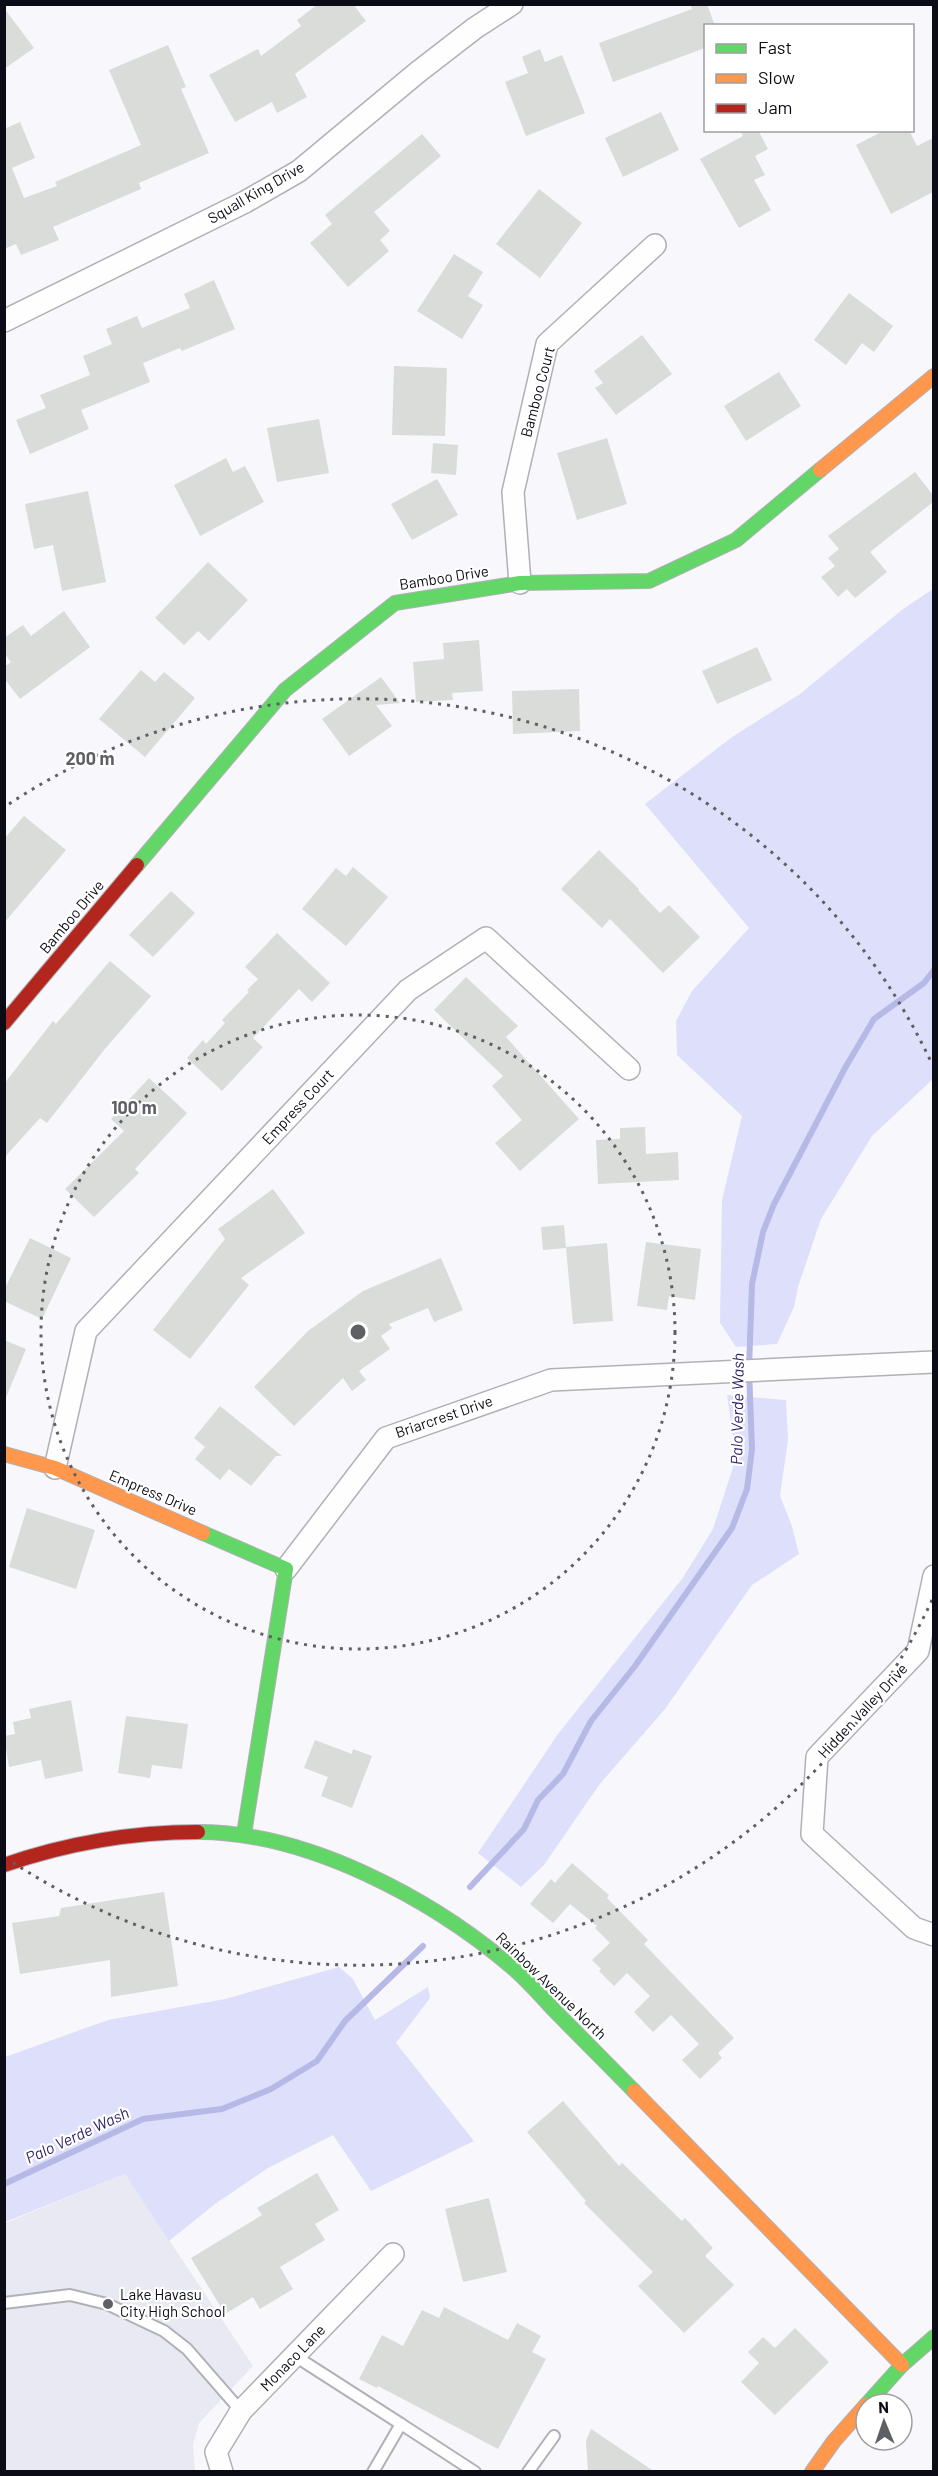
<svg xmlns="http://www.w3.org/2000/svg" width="938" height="2476" font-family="Barlow,sans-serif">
	<rect width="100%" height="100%" fill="#f8f8fc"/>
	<path fill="#e8e9f3" d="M125,2174L253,2366L199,2423L193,2445L195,2471L5,2472V2223Z"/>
	<g fill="#dedffb">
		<path d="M933,589V1079L872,1136L821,1219L798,1287L794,1307L777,1344L736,1347L720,1323L722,1200L742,1116L677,1055L676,1021L692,991L749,928L645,804L732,737L800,694L903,609Z"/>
		<path d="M727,1395L786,1400L788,1440L780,1496L792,1526L799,1554L752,1585L665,1709L599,1785L544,1865L521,1887L478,1853L558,1734L682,1579L713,1529L736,1458Z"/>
		<path d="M339,1967L353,1979L375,2020L428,1987L430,1998L396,2043L474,2141L371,2191L333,2135L268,2168L215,2204L169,2241L125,2174L5,2222V2057L108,2020L225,1999Z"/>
	</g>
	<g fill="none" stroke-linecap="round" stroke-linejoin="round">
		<g stroke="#b6b8e6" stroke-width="6">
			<path d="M470,1887L524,1829L538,1800L563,1774L591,1721L635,1666L732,1528L747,1489L752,1449L749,1369L752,1284L763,1232L774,1204L845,1068L874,1019L924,983L934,970"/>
			<path d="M4,2184L143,2119L222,2109L271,2089L317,2061L345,2021L423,1946"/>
		</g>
	</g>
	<g fill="#d9dcd9">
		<path d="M318,4H353L366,21L295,74L307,97L277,113L272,102L235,122L209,75L258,49L261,56L301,26L297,20Z"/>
		<path d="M690,4H707L715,26H705V48L613,82L599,43L692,9Z"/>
		<path d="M4,8L34,48L4,69Z"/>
		<path d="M168,45L186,87L181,89L209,153L139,183L141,189L53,227L59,240L21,255L16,244L4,249V129L20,122L35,158L12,168L24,198L57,186L55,182L141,145L109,70Z"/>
		<path d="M540,49L545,62L562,55L585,113L526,136L505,82L528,73L522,57Z"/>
		<path d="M661,112L679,150L623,177L605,138Z"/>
		<path d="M740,130H758L768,149L755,156L765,175L754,180L771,210L739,228L700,159L743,136Z"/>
		<path d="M885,130H909L917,146L933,138V192L891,214L856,145Z"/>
		<path d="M422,134L441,156L374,212L390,231L380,240L389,251L348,287L310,243L332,224L325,215Z"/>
		<path d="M539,189L582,223L540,278L496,244Z"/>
		<path d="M454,254L483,272L468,296L483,305L462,339L417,311Z"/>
		<path d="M214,280L235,329L182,351L180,348L143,363L150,382L81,410L89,429L30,454L16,420L46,408L40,395L90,375L83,356L112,344L106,329L137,316L142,328L190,308L184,294Z"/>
		<path d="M849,293L893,326L874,352L862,343L846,365L814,340Z"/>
		<path d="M642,335L672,374L616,415L595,388L603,383L594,371Z"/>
		<path d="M394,366L447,368L445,436L392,435Z"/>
		<path d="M779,372L801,406L746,441L724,406Z"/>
		<path d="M319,419L329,473L277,482L267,428Z"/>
		<path d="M607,438L627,504L577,520L557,453Z"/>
		<path d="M433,443L458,445L456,475L431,473Z"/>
		<path d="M226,458L233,472L245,466L264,502L200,536L174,485Z"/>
		<path d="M915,472L933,495V502L870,552L887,572L855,598L847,589L838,597L821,577L835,566L828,558L839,549L828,536Z"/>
		<path d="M437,479L458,515L412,540L391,504Z"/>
		<path d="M88,491L106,582L62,591L53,545L34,549L25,504Z"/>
		<path d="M208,562L248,600L209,641L198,631L184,645L155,618Z"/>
		<path d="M64,611L90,647L20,699L4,678V667L11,662L4,653V638L23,625L31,636Z"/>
		<path d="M479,640L483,691L452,693L453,700L416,702L413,662L444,659L443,643Z"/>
		<path d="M757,647L772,680L717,704L702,671Z"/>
		<path d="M141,670L155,682L164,672L195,698L145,757L99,719Z"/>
		<path d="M381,677L400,703L376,705L392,726L349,756L322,719Z"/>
		<path d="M579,689L580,731L513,734L512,691Z"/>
		<path d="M24,816L66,850L4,923V839Z"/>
		<path d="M599,850L639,889L638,890L660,913L669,905L700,937L663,973L610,919L602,928L561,889Z"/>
		<path d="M353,867L388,897L346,946L302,909L336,868L346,876Z"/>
		<path d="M171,891L195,913L153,957L129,935Z"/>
		<path d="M277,933L330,983L312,1002L299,989L253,1038L263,1047L222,1091L187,1058L203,1040L206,1044L225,1023L222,1020L249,992L247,990L258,979L245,967Z"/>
		<path d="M110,961L151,996L104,1050L47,1123L40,1118L4,1158V1084L53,1021L56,1024Z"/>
		<path d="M466,977L518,1026L506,1037L579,1119L520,1171L495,1143L522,1120L492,1086L503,1076L434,1010Z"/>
		<path d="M149,1078L187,1113L135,1169L139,1173L94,1217L65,1189L124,1131L111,1119Z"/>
		<path d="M645,1127L646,1154L678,1152L679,1180L598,1184L596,1140L620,1139V1128Z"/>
		<path d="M273,1189L305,1233L241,1278L249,1285L190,1359L153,1330L225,1239L218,1229Z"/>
		<path d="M564,1225L566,1247L607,1243L613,1321L573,1324L566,1248L543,1250L541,1227Z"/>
		<path d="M30,1238L71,1258L42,1319L4,1301V1290Z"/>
		<path d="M646,1242L701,1249L695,1300L669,1296L667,1310L637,1306Z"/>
		<path d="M441,1258L463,1310L434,1322L428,1308L389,1324L392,1328L381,1336L390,1349L359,1371L366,1380L352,1391L343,1378L294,1426L254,1387L308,1331L363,1291Z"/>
		<path d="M4,1340L26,1349L5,1400H4Z"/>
		<path d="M220,1406L282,1456H276L251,1486L229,1469L220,1480L195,1459L205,1447L194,1438Z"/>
		<path d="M27,1508L95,1530L76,1589L9,1567Z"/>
		<path d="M71,1700L83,1771L45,1779L41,1760L9,1767L4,1736L15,1734L13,1722L31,1718L29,1709Z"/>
		<path d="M126,1716L188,1724L182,1769L152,1765L150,1778L118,1773Z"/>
		<path d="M315,1740L352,1754L353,1749L372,1756L352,1808L321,1796L328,1777L304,1768Z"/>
		<path d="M572,1863L609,1895L607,1898L648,1940L644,1944L734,2038L718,2053L722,2058L700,2079L682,2060L699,2044L671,2015L653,2032L634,2012L650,1996L627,1973L614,1986L599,1971L601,1969L592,1960L610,1943L595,1928L597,1926L570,1904L553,1923L530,1904L551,1879L555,1883Z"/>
		<path d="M164,1892L178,1986L111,1997L110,1960L20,1974L12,1923L59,1916L61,1908Z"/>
		<path d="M563,2101L619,2166L622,2163L682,2221L685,2218L713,2248L705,2256L734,2285L684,2333L638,2286L653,2272L584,2203L586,2201L527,2132Z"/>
		<path d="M317,2173L339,2210L315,2224L325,2240L280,2267L293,2289L260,2309L253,2297L225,2314L191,2258L262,2215L257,2208Z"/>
		<path d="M489,2198L507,2272L463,2282L445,2209Z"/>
		<path d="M444,2307L508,2340L517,2323L541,2336L532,2352L546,2359L498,2449L378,2386L377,2388L359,2379L382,2335L403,2346L422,2310L439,2318Z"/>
		<path d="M795,2328L829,2362L775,2415L741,2382L759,2363L748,2352L763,2337L775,2348Z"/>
		<path d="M591,2429L655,2472H588L586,2441Z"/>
	</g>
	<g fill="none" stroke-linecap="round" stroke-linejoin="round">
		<defs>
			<g id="lane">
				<path d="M4,2303L70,2295L107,2304L164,2331L187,2349L241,2411"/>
				<path d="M295,2356L401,2424L373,2472"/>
				<path d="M401,2424L475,2472"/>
				<path d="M528,2472L554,2436"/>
			</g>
			<g id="street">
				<path d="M4,321L245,202L299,171L418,72L475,28L512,4"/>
				<path d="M520,583L513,492L547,344L655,245"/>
				<path d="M55,1468L86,1331L408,990L486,938L629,1069"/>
				<path d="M286,1569L386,1438L551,1380L934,1362"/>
				<path d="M934,1576L918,1651L817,1757L812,1834L914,1928L934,1935"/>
				<path d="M222,2472L216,2452L241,2411L393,2254"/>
			</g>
			<g id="fast">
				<path d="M137,865L285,690L395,603L520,583L649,581L736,540L820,470"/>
				<path d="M203,1533L286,1569L244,1834"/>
				<path d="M198,1832C307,1832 431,1898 513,1968C528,1981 541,1996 554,2010C581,2037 607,2064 634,2091"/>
				<path d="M867,2404L902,2365L934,2337"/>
			</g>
			<g id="slow">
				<path d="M820,470L934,376"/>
				<path d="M4,1454L55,1468L203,1533"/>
				<path d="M634,2091L902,2365"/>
				<path d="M812,2472L834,2441L866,2405"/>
			</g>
			<g id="jam">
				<path d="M4,1023L137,865"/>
				<path d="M4,1865C68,1843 130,1832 198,1832"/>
			</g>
		</defs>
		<use href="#lane" stroke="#b0b0b7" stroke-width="14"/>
		<use href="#street" stroke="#b0b0b7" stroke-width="24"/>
		<use href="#fast" stroke="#b0b0b7" stroke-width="16"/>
		<use href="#slow" stroke="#b0b0b7" stroke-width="16"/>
		<use href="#jam" stroke="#b0b0b7" stroke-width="16"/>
		<use href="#lane" stroke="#fefeff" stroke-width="10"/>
		<use href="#street" stroke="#fefeff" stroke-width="21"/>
		<use href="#fast" stroke="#63d668" stroke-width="14"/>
		<use href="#slow" stroke="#ff974d" stroke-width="14"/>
		<use href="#jam" stroke="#b3261e" stroke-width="14"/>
	</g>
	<g fill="none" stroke="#5f5f66" stroke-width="3" stroke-dasharray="3 6">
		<circle cx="358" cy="1332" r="317"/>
		<path d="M932 1600A633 633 0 0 1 9 1860M9 804A633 633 0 0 1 932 1064"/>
	</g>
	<circle fill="#5f5f66" stroke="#fff" stroke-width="2" cx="108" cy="2304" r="6"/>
	<g text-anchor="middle" stroke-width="4.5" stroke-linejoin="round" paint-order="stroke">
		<g font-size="15" fill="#0c0c16" stroke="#fff">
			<text transform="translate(256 193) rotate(-30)" y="5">Squall King Drive</text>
			<text transform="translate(538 392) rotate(-75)" y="5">Bamboo Court</text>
			<text transform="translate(444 578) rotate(-9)" y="5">Bamboo Drive</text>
			<text transform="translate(72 917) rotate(-50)" y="5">Bamboo Drive</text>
			<text transform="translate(298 1107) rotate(-47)" y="5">Empress Court</text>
			<text transform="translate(444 1417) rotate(-19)" y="5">Briarcrest Drive</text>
			<text transform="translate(153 1493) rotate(23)" y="5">Empress Drive</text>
			<text transform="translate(863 1711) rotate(-47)" y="5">Hidden Valley Drive</text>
			<text transform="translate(551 1986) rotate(44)" y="5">Rainbow Avenue North</text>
			<text transform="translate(293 2358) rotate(-46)" y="5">Monaco Lane</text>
		</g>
		<g font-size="15" fill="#0c0c16" stroke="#fff" text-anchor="start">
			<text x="120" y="2300">Lake Havasu<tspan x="120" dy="17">City High School</tspan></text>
		</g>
		<g font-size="16" font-style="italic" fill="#2a1f6a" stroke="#fff">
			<text transform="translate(737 1409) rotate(-89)" y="6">Palo Verde Wash</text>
			<text transform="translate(77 2135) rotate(-25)" y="6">Palo Verde Wash</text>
		</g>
	</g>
	<circle cx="358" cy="1332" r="9" fill="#5f5f66" stroke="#fff" stroke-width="3"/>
	<g font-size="18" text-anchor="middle" font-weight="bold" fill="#5f5f66" stroke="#fff" stroke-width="4.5" stroke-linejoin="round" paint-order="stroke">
		<text x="90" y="765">200 m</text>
		<text x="134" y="1114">100 m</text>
	</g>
	<rect width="938" height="2476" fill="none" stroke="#0c0c16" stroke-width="12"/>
	<rect x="704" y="24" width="210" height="108" fill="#ffffff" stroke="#9e9ea2" stroke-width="1.5"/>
	<rect x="716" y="44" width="30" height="9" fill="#63d668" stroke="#9e9ea2" stroke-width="1.5"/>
	<text x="758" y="54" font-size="18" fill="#0c0c16">Fast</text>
	<rect x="716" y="74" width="30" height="9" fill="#ff974d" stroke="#9e9ea2" stroke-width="1.5"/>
	<text x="758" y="84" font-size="18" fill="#0c0c16">Slow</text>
	<rect x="716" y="104" width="30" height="9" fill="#b3261e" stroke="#9e9ea2" stroke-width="1.5"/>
	<text x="758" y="114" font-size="18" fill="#0c0c16">Jam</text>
	<g transform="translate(884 2422) rotate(358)"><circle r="28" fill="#ffffff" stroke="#9e9ea2" stroke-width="1.5"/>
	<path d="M0-4.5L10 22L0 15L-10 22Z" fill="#5f5f66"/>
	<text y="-9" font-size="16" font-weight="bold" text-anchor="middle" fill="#0c0c16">N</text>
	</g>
</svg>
